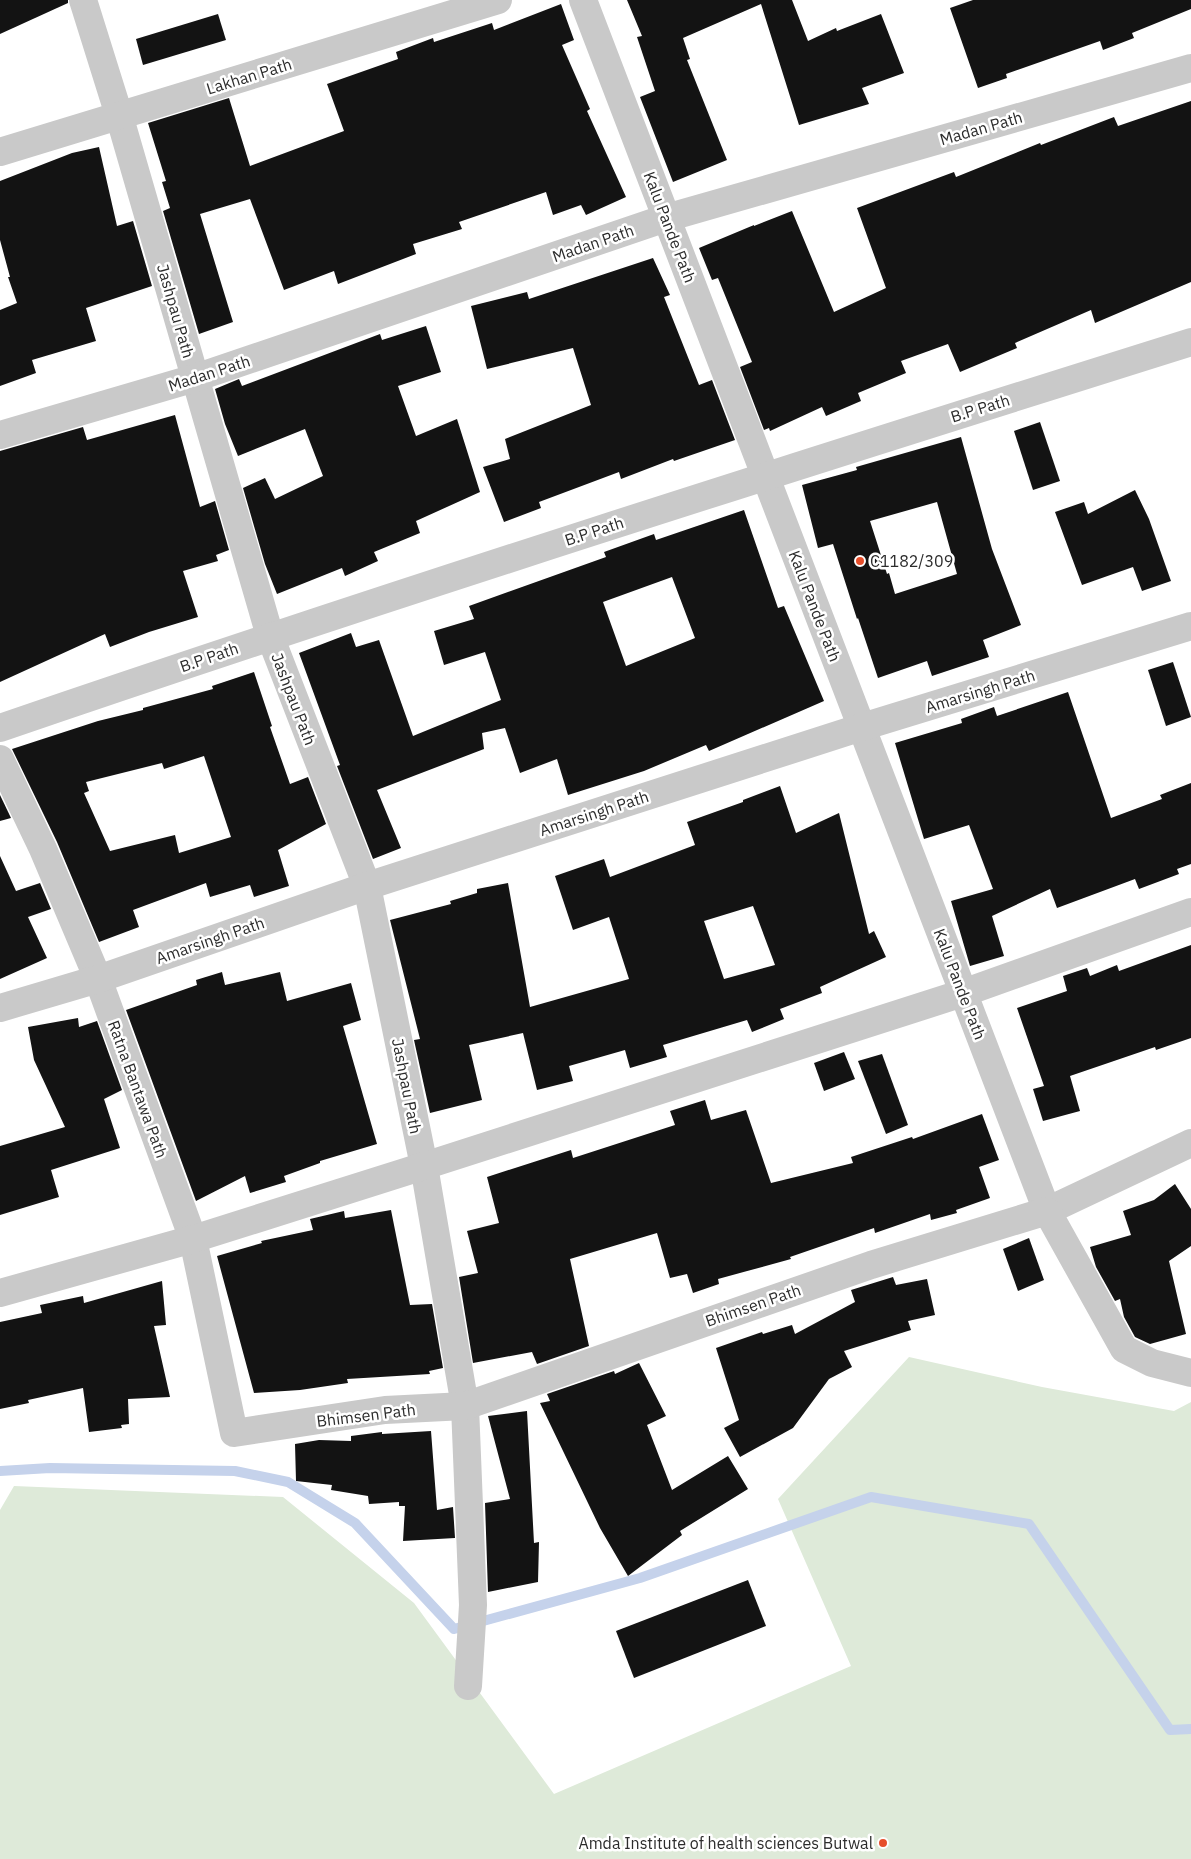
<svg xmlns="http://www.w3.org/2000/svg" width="1191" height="1859" font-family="'IBM Plex Sans',sans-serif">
	<rect width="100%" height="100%" fill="#fff"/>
	<path fill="#deead9" d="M909,1357L1042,1387L1174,1411L1191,1402V1859H0V1510L14,1486L283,1497L414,1603L554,1794L851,1666L778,1499Z"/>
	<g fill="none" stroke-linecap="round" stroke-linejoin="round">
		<path stroke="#c5d2eb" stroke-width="10" d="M0,1471L50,1468L235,1471L288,1482L355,1523L454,1629L640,1578L871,1497L1029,1524L1170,1730L1191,1729"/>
	</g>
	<g fill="#131313" fill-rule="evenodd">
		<path d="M0,0H68V3L0,34Z"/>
		<path d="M627,0H792L808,41L836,28L837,31L881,14L904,73L862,88L869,104L799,125L761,4L683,38L690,59L687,60L727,160L673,182L640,97L655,91L637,37L642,36Z"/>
		<path d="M973,0H1191V9L1132,33L1134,38L1103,50L1100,41L1006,74L1007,78L978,88L950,8Z"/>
		<path d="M561,4L574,40L562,45L590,109L587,111L626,197L586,215L581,205L553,215L546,192L459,222L462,229L413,244L416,254L338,284L334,271L284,290L250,199L200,214L233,322L199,334L163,211L170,208L162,182L166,181L148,123L229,98L250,166L344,131L327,84L398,59L396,52L433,38L434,42L492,23L494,30Z"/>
		<path d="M218,14L226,40L143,65L136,39Z"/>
		<path d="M1191,101V282L1095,323L1091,310L1015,343L1017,348L960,372L948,344L901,361L906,373L858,393L861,401L826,416L822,407L770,431L769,428L764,430L740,367L752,362L718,278L712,280L699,248L754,225V226L792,211L834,312L886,288L857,208L954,172L956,177L1040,143L1041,145L1114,117L1118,126Z"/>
		<path d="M99,147L117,226L133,221L152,286L86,308L96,341L32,360L36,373L0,386V310L17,303L8,277H10L0,240V181L72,153Z"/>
		<path d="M653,258L670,295L664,297L699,385L712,380L735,440L674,461L673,459L621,479L619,472L539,502L541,508L504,522L483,467L510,459L505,439L591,405L573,348L487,369L471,306L527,292L529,299Z"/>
		<path d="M426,326L441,372L398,386L416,436L457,419L480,492L416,521L420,533L374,552L378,561L345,576L342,568L277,594L265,564L243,488L265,478L275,499L323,476L305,429L238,456L225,424L215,389L239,379L242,386L380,334L382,340Z"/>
		<path d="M175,415L200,507L215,501L229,550L216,555L218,561L183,571L198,617L149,632L110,647L105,634L0,682V451L83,427L87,440Z"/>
		<path d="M1040,422L1060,481L1033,490L1014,431Z"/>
		<path d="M961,437L992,549L1021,625L983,640L989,657L932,676L927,661L878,678L858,618L857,619L833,544L818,548L802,485L857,470L856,467ZM937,502L957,574L895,594L889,573L887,574L870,521Z"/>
		<path d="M1135,490L1149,519L1171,581L1142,591L1133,567L1082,585L1055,512L1084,502L1088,514Z"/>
		<path d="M744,510L778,608L784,606L824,701L709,751L706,745L644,771L568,795L557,759L520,773L505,728L482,733L484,749L377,790L401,848L373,859L337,766L340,765L299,653L351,633L356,647L379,640L413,736L501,700L485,652L444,665L434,631L474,619L469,606L606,557L604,552L654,534L656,540ZM672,577L695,638L626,666L603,602Z"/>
		<path d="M1173,662L1191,717L1166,726L1148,670Z"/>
		<path d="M254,672L272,726L270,727L290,784L308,777L326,824L278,850L289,886L254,897L250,885L210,897L206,883L133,910L139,927L99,942L57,842L12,749L98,721L143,710V708L213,689L212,686ZM204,756L231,837L179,853L175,835L110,851L84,793L89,791L86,782L162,763L164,769Z"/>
		<path d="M1068,692L1111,818L1162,799L1160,795L1191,783V864L1177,869L1179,874L1139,889L1135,879L1057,908L1050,889L992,916L1004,956L970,966L951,901L993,889L969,825L924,839L895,743L962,723L961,719L994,707L997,716Z"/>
		<path d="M780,786L796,833L839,813L869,934L874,931L886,957L820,987L822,993L780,1009L784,1019L752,1032L747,1020L663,1045L667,1057L630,1068L625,1050L569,1066L573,1081L537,1090L523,1033L469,1045L482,1100L430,1113L414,1040L420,1039L390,920L451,904L450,901L477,893V889L508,883L530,1007L629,979L609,917L573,930L555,876L604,859L610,877L695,845L687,822L743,802V800ZM753,906L775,965L724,979L704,921Z"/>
		<path d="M0,795L11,818L0,821Z"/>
		<path d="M0,856L16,891L40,883L51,909L28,917L47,958L0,979Z"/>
		<path d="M1191,945V1038L1156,1050L1155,1047L1070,1076L1080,1111L1043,1121L1033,1089L1044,1086L1017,1008L1067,991L1063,976L1087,968L1090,976L1117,965L1119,971Z"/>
		<path d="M222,972L225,985L280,972L287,1001L351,983L361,1020L343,1026L377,1144L320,1161V1163L284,1176L286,1182L250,1193L245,1176L196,1201L126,1010L197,985L196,980Z"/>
		<path d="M78,1018L79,1027L97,1021L122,1090L104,1099L120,1148L51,1170L59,1197L0,1215V1146L65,1127L34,1060L28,1027Z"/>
		<path d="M844,1052L855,1079L824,1091L814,1063Z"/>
		<path d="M882,1054L908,1125L886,1134L858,1061Z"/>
		<path d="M705,1100L711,1120L746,1110L771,1183L853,1163L851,1157L912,1137L913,1139L982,1114L999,1160L979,1167L990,1198L956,1210L957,1213L931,1220L930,1214L875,1233L874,1228L790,1257L791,1259L718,1279L719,1284L693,1293L687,1274L670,1278L657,1233L570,1259L589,1346L537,1364L532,1352L473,1363L459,1277L478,1273L467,1231L499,1223L487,1177L571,1150L573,1158L675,1125L670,1111Z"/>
		<path d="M1175,1184L1191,1209V1246L1169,1261L1186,1334L1150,1344L1135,1337L1124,1317L1120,1299L1115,1301L1096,1267L1090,1247L1131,1235L1123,1211L1154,1200Z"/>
		<path d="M391,1210L410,1305L432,1304L443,1368L429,1371L430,1374L347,1379L348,1383L300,1390L254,1393L217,1256L262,1243L261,1241L313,1230L310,1219L344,1211L345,1218Z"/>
		<path d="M1029,1238L1044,1280L1018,1291L1003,1249Z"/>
		<path d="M893,1277L896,1285L927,1279L935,1315L908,1321L911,1330L844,1351L852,1367L829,1379L793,1428L740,1457L724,1428L739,1420L716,1348L762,1332L763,1334L792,1325L795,1334L855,1302L851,1290Z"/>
		<path d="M162,1281L166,1325L154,1326L170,1397L128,1399L129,1424L121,1425L122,1428L89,1432L83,1388L28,1400L29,1403L0,1409V1322L42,1313L40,1305L83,1296L84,1303Z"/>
		<path d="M639,1363L666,1416L647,1425L672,1490L728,1456L748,1489L680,1531L682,1535L628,1576L600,1528L540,1403L550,1401L547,1394L614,1371L615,1374Z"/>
		<path d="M527,1411L534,1543L539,1542L538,1582L488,1592L485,1503L510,1499L488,1416Z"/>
		<path d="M431,1431L437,1510L453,1507L455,1538L403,1541L405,1506H399V1502L369,1504L368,1496L331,1490L332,1485L296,1481L295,1444L319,1440L351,1441V1436L382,1432V1434Z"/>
		<path d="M748,1580L766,1626L634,1678L616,1631Z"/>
	</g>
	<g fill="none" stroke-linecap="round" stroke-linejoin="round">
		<g stroke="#c9c9c9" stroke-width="28">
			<path d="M83,0L119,115L270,636L367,886L424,1166L465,1406L473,1605L468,1686"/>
			<path d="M583,0L1047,1211L1191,1143"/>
			<path d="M0,152L498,0"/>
			<path d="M0,435L195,378L666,218L1191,68"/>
			<path d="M0,728C395,593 793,467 1191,342"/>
			<path d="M0,759L43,849L98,979L193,1239L234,1433L385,1410L465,1406L871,1265L1047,1211L1124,1349L1152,1363L1191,1373"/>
			<path d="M0,1008L98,979L367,886L862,727L1191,626"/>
			<path d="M0,1293L193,1239L424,1166L963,993L1191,912"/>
		</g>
	</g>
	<g fill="#e64e2b" stroke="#fff" stroke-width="2">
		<circle cx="860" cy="561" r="5"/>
		<circle cx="883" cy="1843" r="5"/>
	</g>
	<g text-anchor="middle" stroke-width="5" stroke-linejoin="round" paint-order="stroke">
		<g font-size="16" fill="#2c2c2c" stroke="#fff">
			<text transform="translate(249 76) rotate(-17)" y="6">Lakhan Path</text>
			<text transform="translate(981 128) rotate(-16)" y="6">Madan Path</text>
			<text transform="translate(670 227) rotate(69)" y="6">Kalu Pande Path</text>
			<text transform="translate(593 243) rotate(-19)" y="6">Madan Path</text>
			<text transform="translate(176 311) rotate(74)" y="6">Jashpau Path</text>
			<text transform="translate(209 373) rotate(-18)" y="6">Madan Path</text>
			<text transform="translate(980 408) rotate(-17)" y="6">B.P Path</text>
			<text transform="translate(594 531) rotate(-18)" y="6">B.P Path</text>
			<text transform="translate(815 606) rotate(69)" y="6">Kalu Pande Path</text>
			<text transform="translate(209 657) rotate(-19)" y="6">B.P Path</text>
			<text transform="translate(980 691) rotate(-17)" y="6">Amarsingh Path</text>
			<text transform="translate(294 699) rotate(69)" y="6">Jashpau Path</text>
			<text transform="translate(594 813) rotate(-18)" y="6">Amarsingh Path</text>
			<text transform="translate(210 940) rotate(-19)" y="6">Amarsingh Path</text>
			<text transform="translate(960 984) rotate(69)" y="6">Kalu Pande Path</text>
			<text transform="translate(407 1086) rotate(79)" y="6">Jashpau Path</text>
			<text transform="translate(138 1089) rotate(70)" y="6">Ratna Bantawa Path</text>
			<text transform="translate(753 1305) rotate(-19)" y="6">Bhimsen Path</text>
			<text transform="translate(366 1415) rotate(-7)" y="6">Bhimsen Path</text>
		</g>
		<g font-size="16" fill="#2c2c2c" stroke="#fff" text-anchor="start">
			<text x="870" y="567">C1182/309</text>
			<text x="873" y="1849" text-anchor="end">Amda Institute of health sciences Butwal</text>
		</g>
	</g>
</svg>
